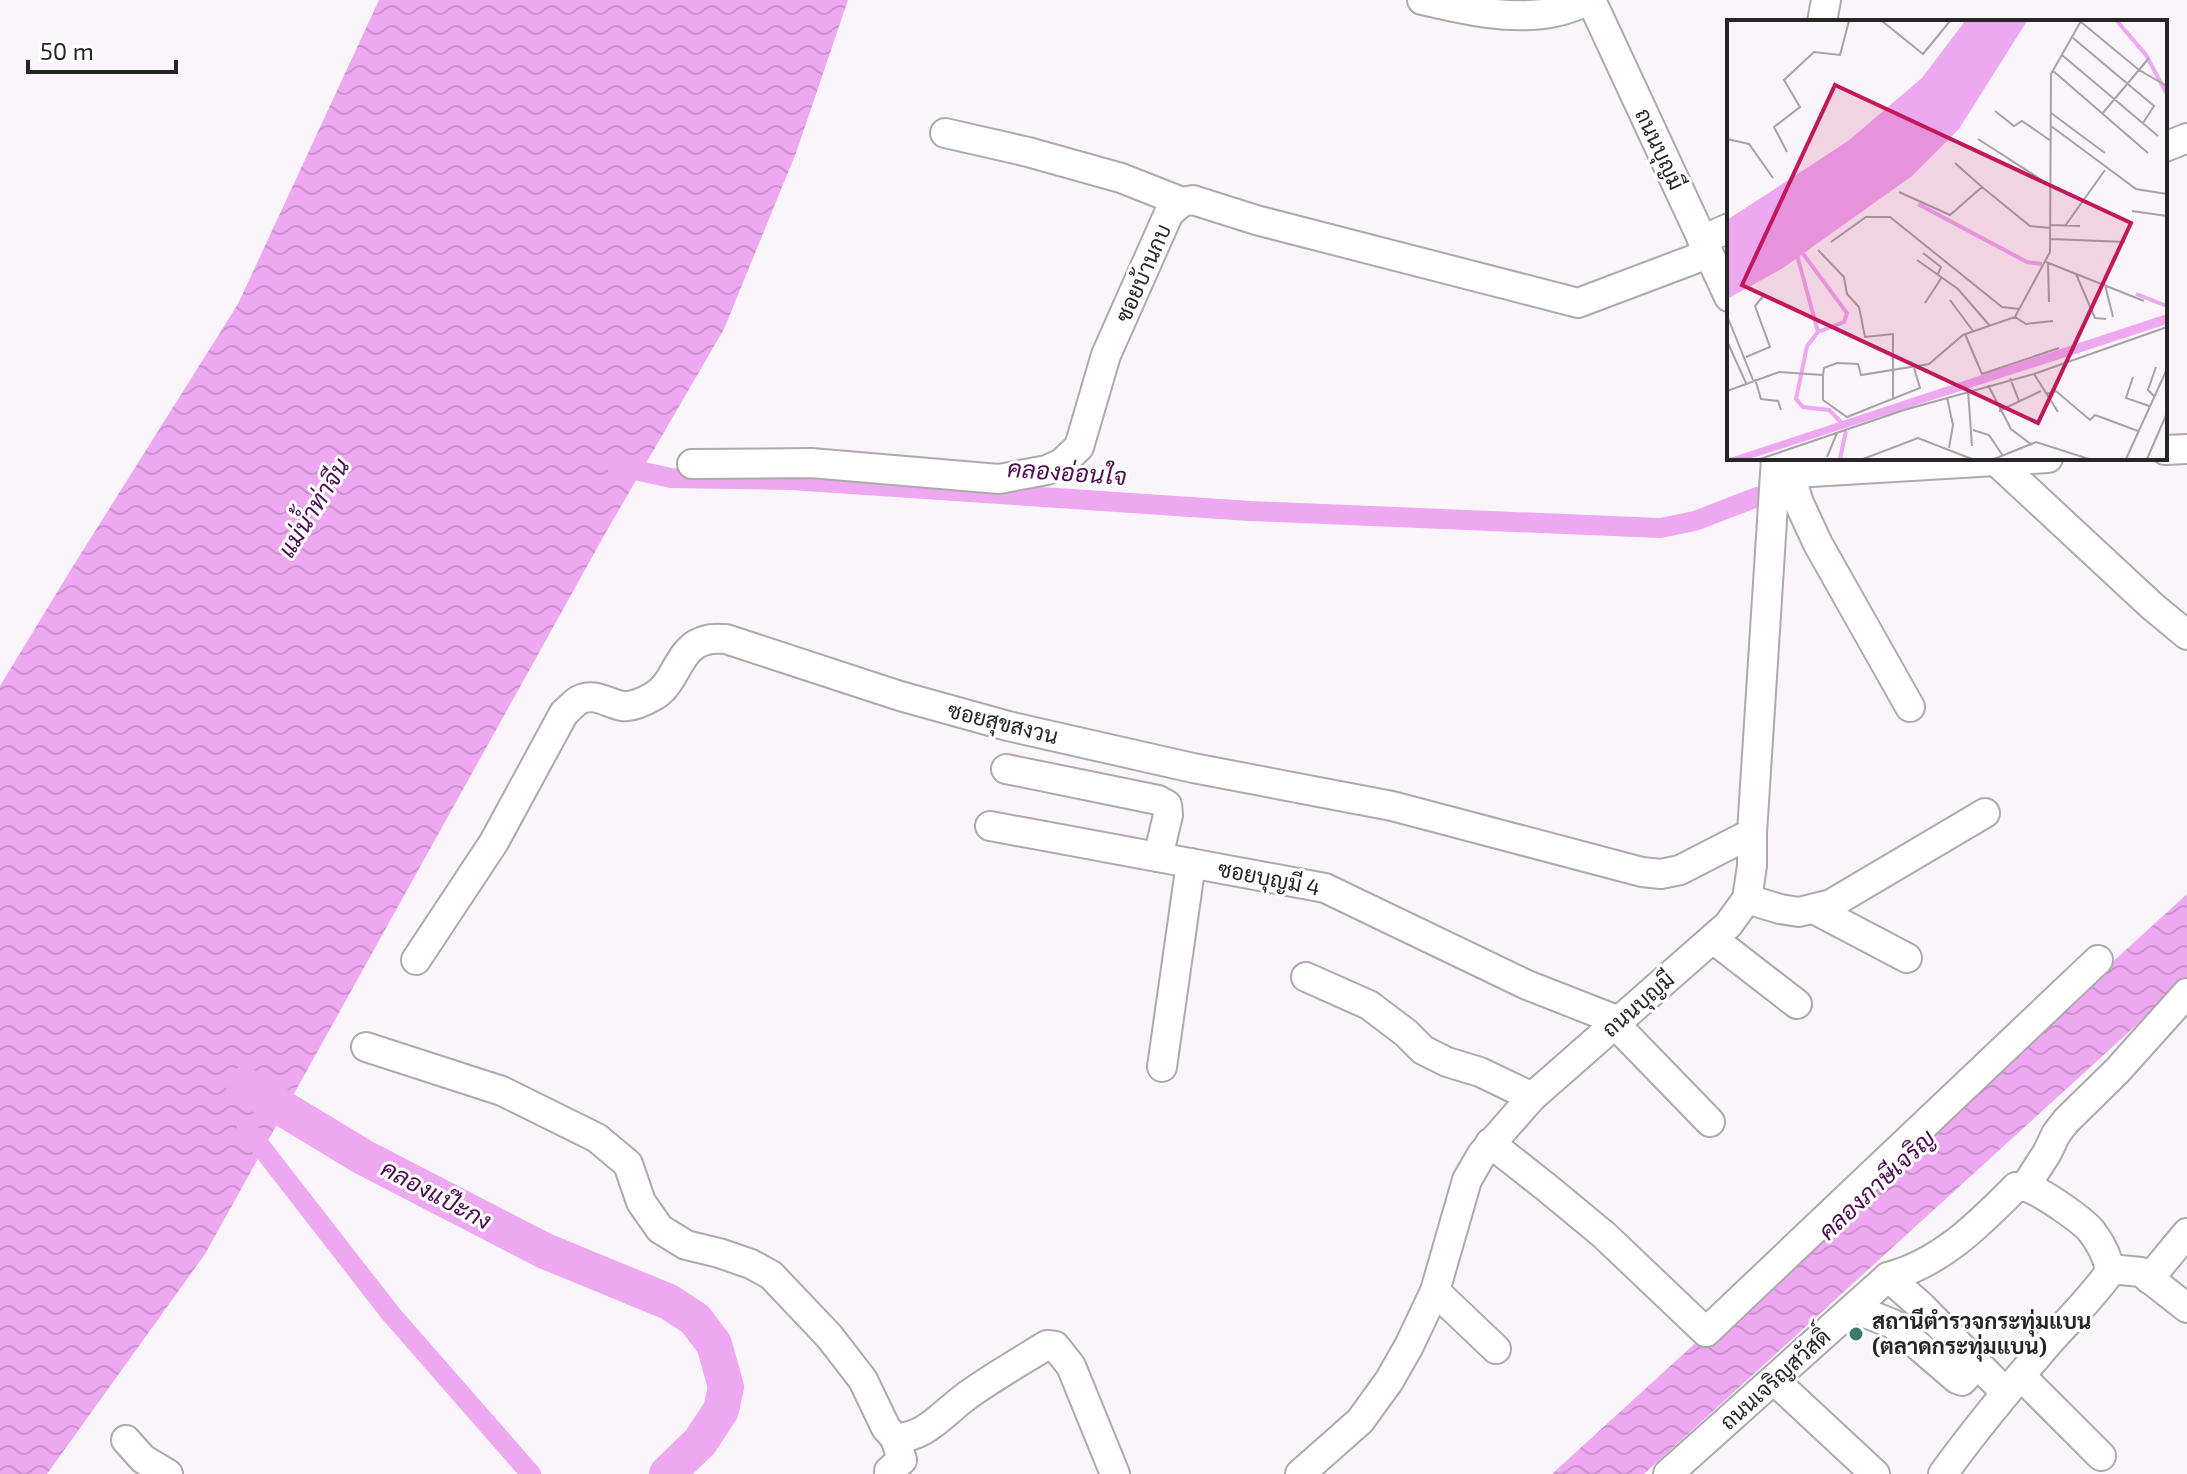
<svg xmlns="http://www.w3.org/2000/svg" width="2187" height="1474" font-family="'Exo 2',Sarabun,sans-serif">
	<defs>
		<pattern id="water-waves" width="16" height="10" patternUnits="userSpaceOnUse" patternTransform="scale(2)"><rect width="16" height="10" fill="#eea8f1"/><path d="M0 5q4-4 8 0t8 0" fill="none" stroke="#cc90cf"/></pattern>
	</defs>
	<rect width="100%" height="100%" fill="#faf5fa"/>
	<g fill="url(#water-waves)">
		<path d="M379,0H848L796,153L724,329L606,532L205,1254L47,1474H0V686L70,571L238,304Z"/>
		<path d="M2187,894V979L1644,1474H1552Z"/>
	</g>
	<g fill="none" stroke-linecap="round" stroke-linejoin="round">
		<g stroke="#eea8f1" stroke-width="20">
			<path d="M617,466L671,478L791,480L1250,511L1660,528L1695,521L1757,497"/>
			<path d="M247,1129L391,1314L531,1474"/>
		</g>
		<path stroke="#eea8f1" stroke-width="36" d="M244,1085L363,1157L545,1251L669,1302L695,1319L714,1344L726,1387L721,1410L700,1442L667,1474"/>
		<defs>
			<g id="minor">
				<path d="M1422,0C1464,10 1512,21 1555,12C1567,10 1579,4 1591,0"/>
				<path d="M1591,0L1729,297"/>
				<path d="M1822,22L1826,0"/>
				<path d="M945,133L1028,152L1121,178L1182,202"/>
				<path d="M2165,147L2187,138"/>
				<path d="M1702,240L1729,228"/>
				<path d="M2165,450L2187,449"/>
				<path d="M1996,461L2152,606L2187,635"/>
				<path d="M692,464L811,463L999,479L1047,470L1062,463L1079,447L1106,355L1169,213L1182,202L1193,200L1256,220L1578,303L1708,254"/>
				<path d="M1776,474L2048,458"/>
				<path d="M1790,475L1799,503L1818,544L1910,707"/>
				<path d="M1006,769L1158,800L1167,805L1168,815L1158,857"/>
				<path d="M990,826L1325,888L1527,985L1619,1021"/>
				<path d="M1747,899L1780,909L1799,912L1831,904L1985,813"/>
				<path d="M1814,909L1907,958"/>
				<path d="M1713,939L1797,1004"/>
				<path d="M416,960L494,842L564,713C569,709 574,703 579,700C594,692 607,703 622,706C631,707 644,702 652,697C677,685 677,646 707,640C713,638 720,639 726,639L900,696L1008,726L1193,768L1392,806L1642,872L1661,874L1680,870L1752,833"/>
				<path d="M1306,977L1369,1005L1406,1033L1423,1050L1447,1062L1480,1072L1532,1097"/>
				<path d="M1615,1024L1710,1122"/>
				<path d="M366,1047L502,1091L597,1138L628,1164L641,1202L660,1229L686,1245L719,1253L751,1264L771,1275L829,1336L863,1380L886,1428L895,1438C926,1438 944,1412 968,1395C993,1377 1021,1361 1047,1345L1055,1346L1071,1366L1115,1474"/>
				<path d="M1162,1067L1191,863"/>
				<path d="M1490,1143L1546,1187L1604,1235L1706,1332L2098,960"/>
				<path d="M2110,1269L2141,1272L2187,1308"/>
				<path d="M1888,1277L1921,1306L2006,1393"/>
				<path d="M2149,1279L2187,1233"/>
				<path d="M1435,1291L1496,1349"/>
				<path d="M1856,1306L1868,1314L1893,1324L1957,1379L1962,1381L1971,1371"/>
				<path d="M2021,1376L2101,1456"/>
				<path d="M1774,1380L1875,1474"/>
				<path d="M126,1440L143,1459L168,1474"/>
				<path d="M889,1474V1471L902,1460L895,1438"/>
				<path d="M1300,1474L1360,1421L1389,1381L1409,1346L1435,1291L1467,1180L1482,1154L1532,1097L1728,925L1747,899L1752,866V833L1776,458"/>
				<path d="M1668,1474L1888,1277C1941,1263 1978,1225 2016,1187H2025L2047,1153L2056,1134L2066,1121L2117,1071L2187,993"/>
				<path d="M1943,1474C1976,1428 2012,1385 2049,1342C2070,1319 2092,1297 2110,1272C2108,1257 2102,1245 2092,1232C2085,1222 2037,1188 2025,1187"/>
			</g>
		</defs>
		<use href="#minor" stroke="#ada9ad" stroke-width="32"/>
		<use href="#minor" stroke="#fff" stroke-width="28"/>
	</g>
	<circle fill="#3a7b6b" stroke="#fff" stroke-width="3" cx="1856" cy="1334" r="8"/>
	<g text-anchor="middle" stroke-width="6" stroke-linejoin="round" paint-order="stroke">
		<g font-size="22" fill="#272627" stroke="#fff">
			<text transform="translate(1660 149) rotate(65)" y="8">ถนนบุญมี</text>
			<text transform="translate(1143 273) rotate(-66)" y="8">ซอยบ้านกบ</text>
			<text transform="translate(1003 723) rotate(14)" y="8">ซอยสุขสงวน</text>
			<text transform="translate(1269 878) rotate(11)" y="8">ซอยบุญมี 4</text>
			<text transform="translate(1638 1004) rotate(-41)" y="8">ถนนบุญมี</text>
			<text transform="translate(1775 1379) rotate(-42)" y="8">ถนนเจริญสวัสดิ์</text>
		</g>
		<g font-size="22" font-weight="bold" fill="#272627" stroke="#fff" text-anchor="start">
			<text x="1872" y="1329">สถานีตำรวจกระทุ่มแบน<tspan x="1872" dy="25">(ตลาดกระทุ่มแบน)</tspan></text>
		</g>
		<g font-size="24" font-style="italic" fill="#4b0d50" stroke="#fff">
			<text transform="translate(1067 473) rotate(4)" y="8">คลองอ่อนใจ</text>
			<text transform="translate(314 508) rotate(-58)" y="8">แม่น้ำท่าจีน</text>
			<text transform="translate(1877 1185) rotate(-43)" y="8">คลองภาษีเจริญ</text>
			<text transform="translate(436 1195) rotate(28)" y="8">คลองแป๊ะกง</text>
		</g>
	</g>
	<g transform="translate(1727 20)">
		<rect width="440" height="440" fill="#faf5fa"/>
		<path d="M238,1H300L232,109L185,156L56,248L0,279V200L121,121L195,58ZM440,294V304L345,335L22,439H0Z" fill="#eea8f1"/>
		<path fill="none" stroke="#eea8f1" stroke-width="4" d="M390,1L419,35L440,74M191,184L300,242L315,244M74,231L120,293L117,302L91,312L80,326L69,379L76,387L102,390L117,405M70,235L91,312M409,274L440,286M113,439L119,411"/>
		<path fill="none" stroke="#a6a2a6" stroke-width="2" d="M155,1L196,34L223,1M354,2L412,50L440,66M346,18L427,86L416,103M335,35L431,116M325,50L421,133M268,91L287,106L295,101L324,121M324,93L378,133M375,94L422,38M324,106L409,169L440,174M0,119L22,124L46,158M251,119L324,166M60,132L47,107L73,87L57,60L87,32L113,35L122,1M228,143L255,167M172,172L223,195L255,167L303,206L324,208M405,191L440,196M324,205L353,206M338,206L378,150M324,219L398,222M104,222L139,197H163L275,287L293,289M91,230L117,257L120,274L132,287L138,317L166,314V378M196,233L214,247L211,254M190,240L231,269L263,306M319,242L417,281M321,243L322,282M349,254L368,298L379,299M378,265L386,297M223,280L246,311M198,283L215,257M288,297L299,304L326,301M1,298L26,360M238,314L255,354L332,328M0,321L19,363M19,337L43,327L28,286L37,275M307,354L331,392M96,355L97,348L110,343L131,344L134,355L202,344L236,315L288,297L323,232L324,54L354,1M96,355V380L120,397L193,368L187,348M406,357L399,378L422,386M283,358L292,381M28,359L34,379L51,381L54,390M261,365L284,409L305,425M241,370L245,426M0,371L52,352L96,355M319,374L329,371L363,400L368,395L411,411M427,376L421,370L429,347M220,377L226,405L222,428M272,391L314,371M246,410L262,415L276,436M100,437L110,413M33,439L177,390L307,354L440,307M136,439L191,418L245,439M267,439L309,422L362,439M399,439L440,349M420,439L440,393"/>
		<path fill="#c2185b" fill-opacity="0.15" stroke="#c2185b" stroke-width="4" d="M108,65L404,203L311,403L15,265Z"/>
		<rect width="440" height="440" fill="none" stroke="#272627" stroke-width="4"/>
	</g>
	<path d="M28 60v12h148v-12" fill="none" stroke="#272627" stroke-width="4"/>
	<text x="40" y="60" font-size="24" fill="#272627" stroke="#ffffff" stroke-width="6" paint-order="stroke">50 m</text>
</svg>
